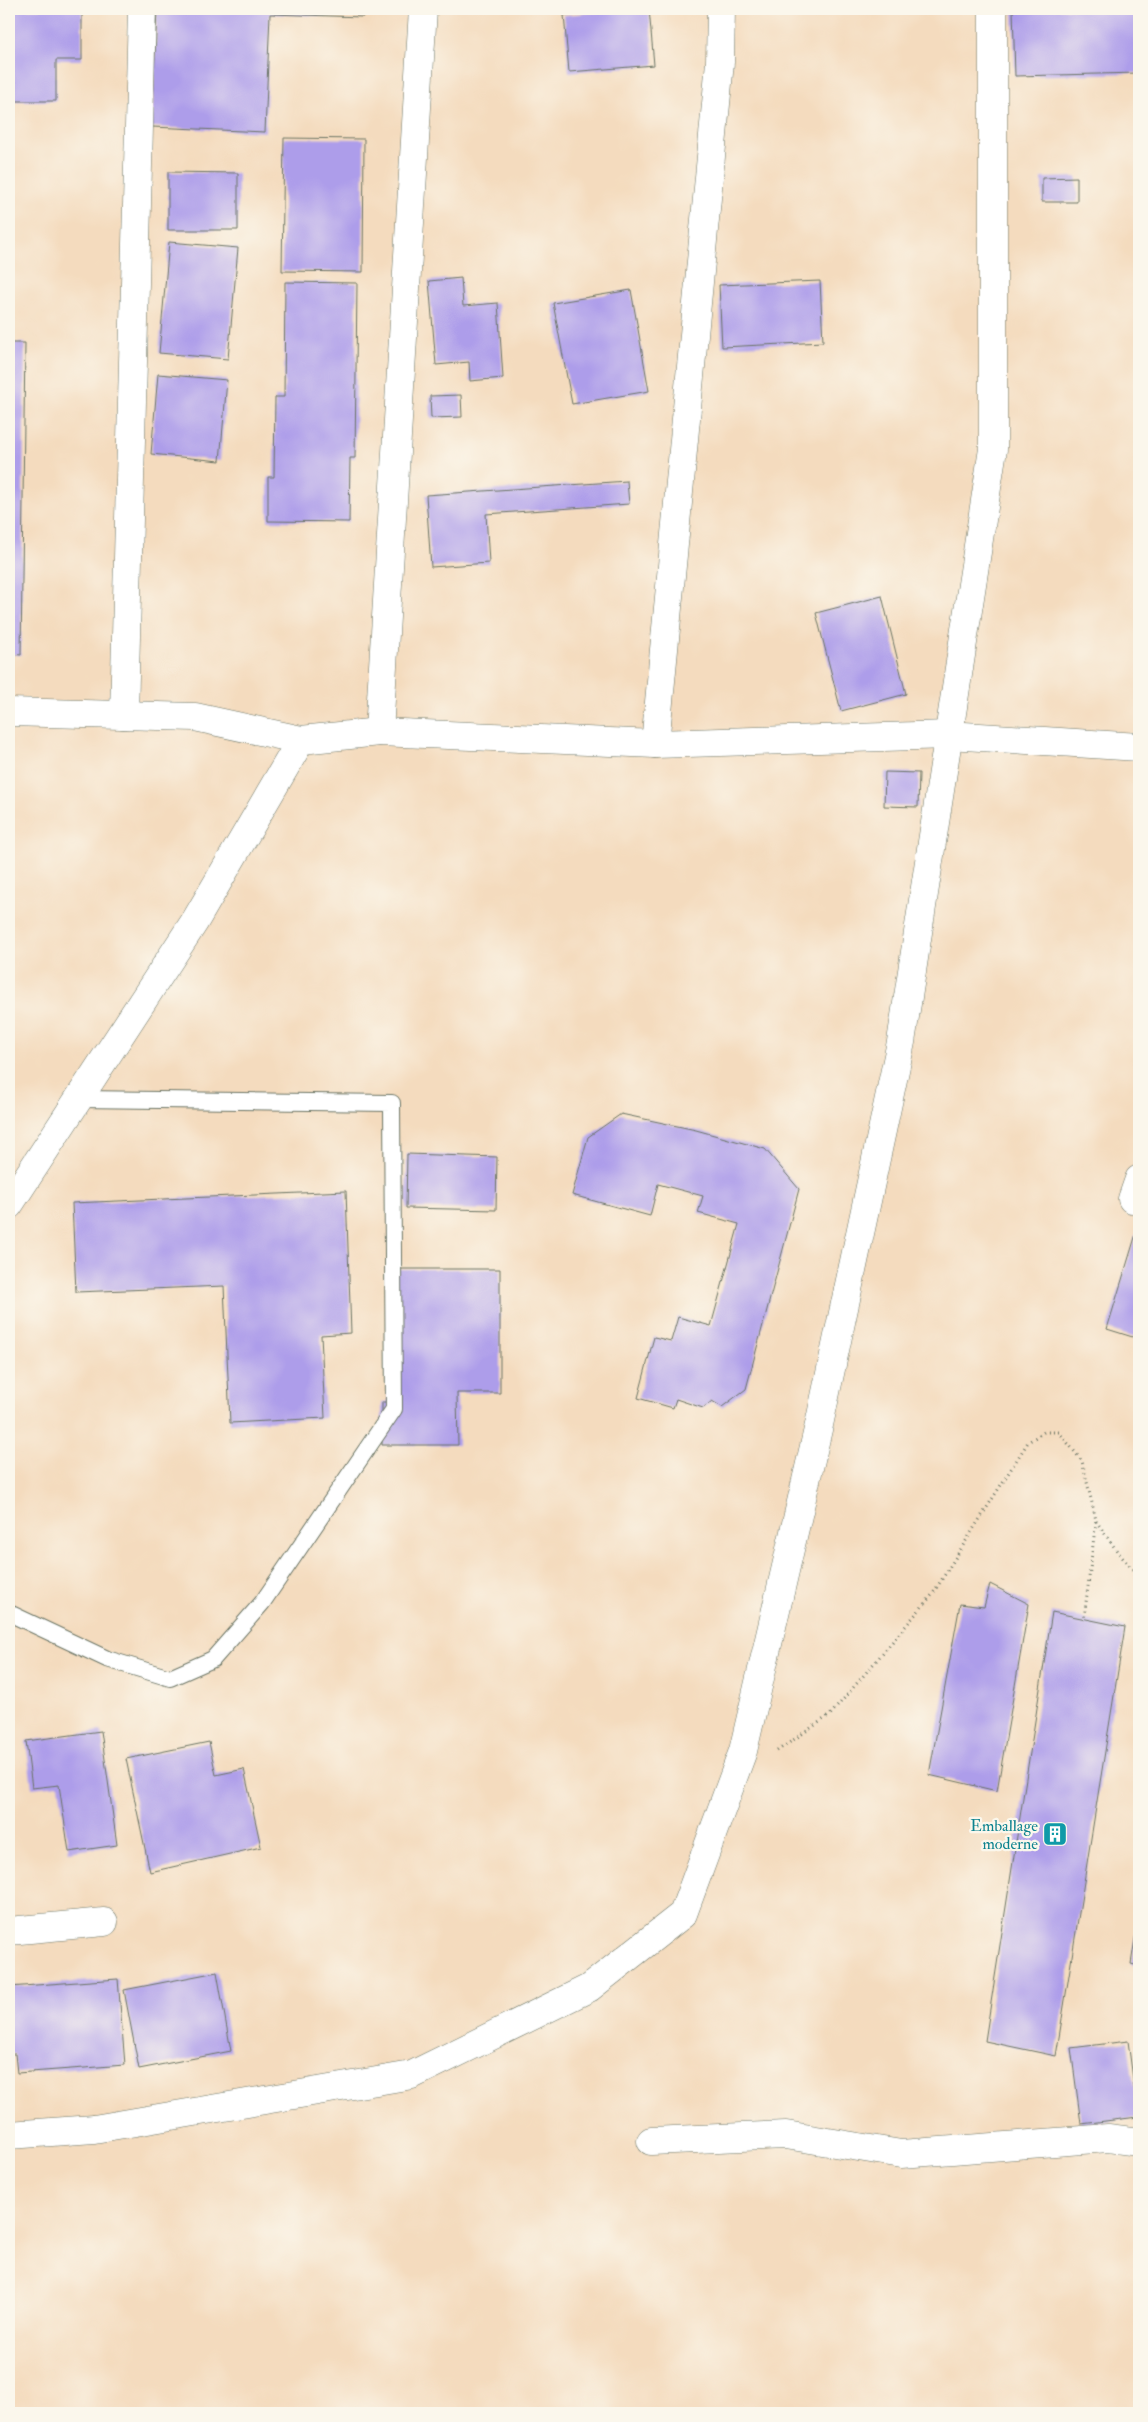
<svg xmlns="http://www.w3.org/2000/svg" width="1148" height="2422" font-family="'IM FELL Double Pica',serif">
	<rect width="100%" height="100%" fill="#fbf7ec"/>
	<filter id="ink" filterUnits="userSpaceOnUse"><feTurbulence type="fractalNoise" baseFrequency=".02" numOctaves="2"/><feDisplacementMap in="SourceGraphic" scale="10" xChannelSelector="R" yChannelSelector="G"/><feConvolveMatrix kernelMatrix="1 2 1 2 8 2 1 2 1" color-interpolation-filters="sRGB"/></filter>
	<filter id="wash" filterUnits="userSpaceOnUse"><feTurbulence type="fractalNoise" baseFrequency=".0096" numOctaves="4" result="noise"/><feDisplacementMap in="SourceGraphic" scale="20" xChannelSelector="R" yChannelSelector="G"/><feGaussianBlur stdDeviation="1.12" result="paint"/><feColorMatrix in="noise" values="0 0 0 0 0 0 0 0 0 0 0 0 0 0 0 0 0 1.4 0 .05"/><feComposite in="paint" operator="in"/></filter>
	<g filter="url(#wash)">
		<rect width="100%" height="100%" fill="#f4dbbe"/>
		<g id="blocks">
			<g fill="#ad9dea">
				<path d="M9,9H82V60H56V101H9Z"/>
				<path d="M157,9H363V17L270,14L265,132L152,127Z"/>
				<path d="M637,9H649L654,65L569,72L564,15Z"/>
				<path d="M1013,9H1139V73L1015,76Z"/>
				<path d="M284,138L364,139L363,272L282,271Z"/>
				<path d="M168,172L238,173V230H168Z"/>
				<path d="M1077,177V202H1042V178Z"/>
				<path d="M169,242L238,248L228,359L159,353Z"/>
				<path d="M461,278L463,306L498,303L503,378L470,381L469,362L436,365L429,281Z"/>
				<path d="M820,281L823,342L722,347L719,285Z"/>
				<path d="M285,282L357,283L355,458H350L349,522L268,521V477H274L275,397H284Z"/>
				<path d="M631,290L649,391L572,404L553,303Z"/>
				<path d="M9,343H25L21,655L9,654Z"/>
				<path d="M158,374L227,380L220,461L151,454Z"/>
				<path d="M461,395L462,417L431,418L430,396Z"/>
				<path d="M627,481L629,504L486,514L489,563L431,567L426,495Z"/>
				<path d="M882,596L906,694L841,711L816,613Z"/>
				<path d="M885,772L919,773L918,807L884,806Z"/>
				<path d="M621,1114L696,1130L765,1149L799,1189L746,1389L722,1407L712,1401L703,1408L676,1399L673,1408L638,1398L654,1337L671,1341L678,1317L711,1326L739,1224L698,1213L703,1196L658,1184L650,1216L572,1195L588,1137Z"/>
				<path d="M407,1154L497,1157L496,1210L406,1208Z"/>
				<path d="M346,1191L351,1333L321,1335L325,1418L230,1423L224,1286L76,1292L72,1203Z"/>
				<path d="M1136,1234L1139,1235V1339L1107,1329Z"/>
				<path d="M388,1269H500V1393H457L458,1445H382V1402H388Z"/>
				<path d="M990,1584L1029,1604L997,1791L929,1775L960,1604L984,1607Z"/>
				<path d="M1052,1612L1125,1627L1056,2056L985,2041Z"/>
				<path d="M101,1731L117,1845L69,1852L59,1785L32,1788L26,1741Z"/>
				<path d="M209,1742L216,1775L244,1769L261,1847L150,1872L126,1759Z"/>
				<path d="M1138,1920H1139V1966L1131,1964Z"/>
				<path d="M217,1972L231,2051L139,2069L124,1990Z"/>
				<path d="M118,1979L125,2065L17,2073L15,2054H9V1987Z"/>
				<path d="M1128,2041L1138,2117L1081,2124L1071,2048Z"/>
			</g>
		</g>
	</g>
	<g filter="url(#ink)">
		<use href="#blocks" fill-opacity="0" stroke="#6a7464" stroke-width="1"/>
		<g fill="none" stroke-linecap="round" stroke-linejoin="round">
			<defs>
				<path id="lane" d="M9,1613L107,1659L170,1678L213,1659L262,1603L394,1409L392,1103L78,1099"/>
				<g id="street">
					<path d="M9,712L195,717L301,740L379,732L655,744L948,735L1139,747"/>
					<path d="M124,715L142,9"/>
					<path d="M379,732L423,9"/>
					<path d="M655,744L720,62L721,9"/>
					<path d="M1132,1199L1139,1179"/>
					<path d="M9,1205L195,921L301,740"/>
					<path d="M9,1931L104,1922"/>
					<path d="M9,2135L94,2129L412,2075L589,1988L683,1914L743,1751L819,1425L901,1042L993,449V9"/>
					<path d="M651,2141L786,2135L901,2154L1108,2138L1139,2142"/>
				</g>
			</defs>
			<use href="#lane" stroke="#6a7464" stroke-width="18"/>
			<use href="#street" stroke="#6a7464" stroke-width="29"/>
			<g stroke="#6a7464" stroke-width="3" stroke-dasharray="1 4" stroke-linecap="butt">
				<path d="M1096,1521L1117,1551L1139,1577"/>
				<path d="M777,1751L830,1715L932,1595L1028,1442L1044,1432H1059L1082,1461L1096,1520L1084,1619"/>
			</g>
			<use href="#lane" stroke="#fff" stroke-width="16"/>
			<use href="#street" stroke="#fff" stroke-width="28"/>
		</g>
	</g>
	<defs>
		<symbol id="building-square" viewBox="-11 -11 22 22"><rect x="-9" y="-9" width="18" height="18" rx="4" fill="#0f9aa8" stroke="#fbf7ec"/><path d="M-4-6H4V6H1V3H-1V6H-4ZM-2.5-4.3h1.7v1.8h-1.7ZM.8-4.3h1.7v1.8H.8ZM-2.5-1h1.7V.8h-1.7ZM.8-1h1.7V.8H.8Z" fill="#fff"/></symbol>
	</defs>
	<g fill-rule="evenodd">
		<use href="#building-square" x="1041" y="1820" width="28" height="28"/>
	</g>
	<g text-anchor="middle" stroke-width="4.5" stroke-linejoin="round" paint-order="stroke">
		<g font-size="16" fill="#0d838f" stroke="#fbf7ec" text-anchor="end">
			<text x="1038" y="1831">Emballage<tspan x="1038" dy="18">moderne</tspan></text>
		</g>
	</g>
	<rect width="1148" height="2422" fill="none" stroke="#fbf7ec" stroke-width="30"/>
</svg>
